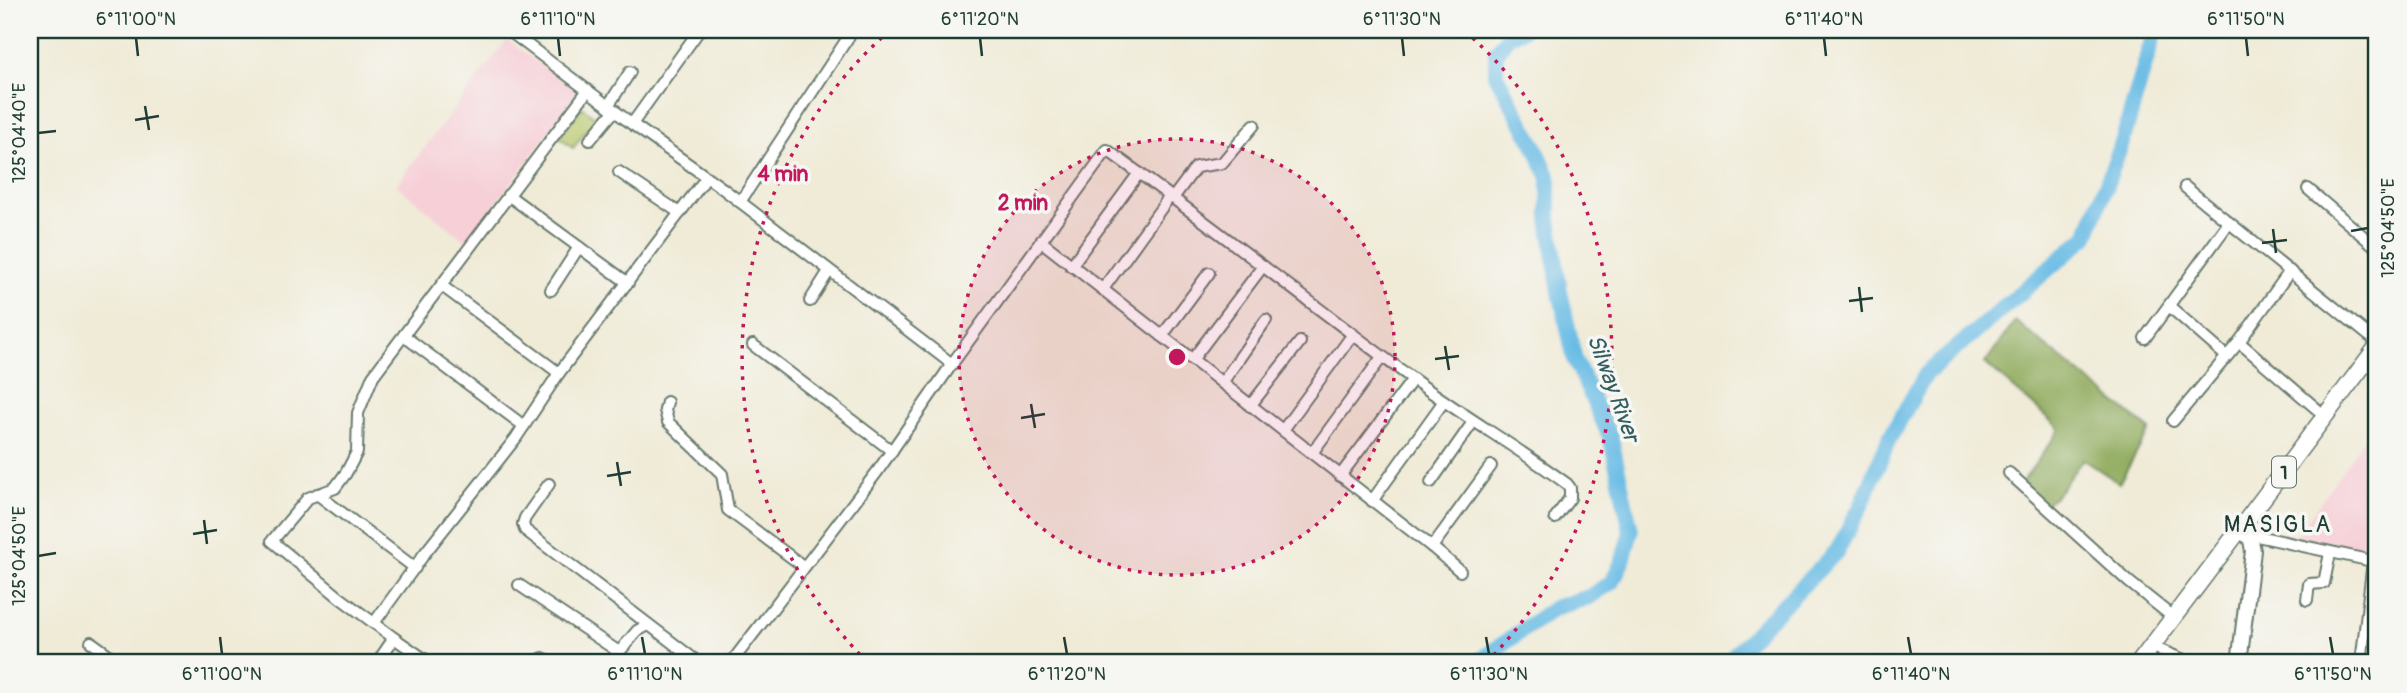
<svg xmlns="http://www.w3.org/2000/svg" width="2407" height="693" font-family="Pangolin,sans-serif">
	<rect width="100%" height="100%" fill="#f6f6f2"/>
	<filter id="ink" filterUnits="userSpaceOnUse"><feTurbulence type="fractalNoise" baseFrequency=".0143" numOctaves="2"/><feDisplacementMap in="SourceGraphic" scale="14" xChannelSelector="R" yChannelSelector="G"/><feConvolveMatrix kernelMatrix="1 2 1 2 8 2 1 2 1" color-interpolation-filters="sRGB"/></filter>
	<filter id="wash" filterUnits="userSpaceOnUse"><feTurbulence type="fractalNoise" baseFrequency=".00686" numOctaves="4" result="noise"/><feDisplacementMap in="SourceGraphic" scale="28" xChannelSelector="R" yChannelSelector="G"/><feGaussianBlur stdDeviation="1.57" result="paint"/><feColorMatrix in="noise" values="0 0 0 0 0 0 0 0 0 0 0 0 0 0 0 0 0 1.4 0 .05"/><feComposite in="paint" operator="in"/></filter>
	<g filter="url(#wash)">
		<rect width="100%" height="100%" fill="#f0ebd7"/>
		<g fill="#f6cfd7">
			<path d="M507,40L579,92L467,242L396,185Z"/>
			<path d="M2377,420V555L2296,537Z"/>
		</g>
		<path fill="#b7c76a" stroke="#6b824f" stroke-width="2" d="M582,107L596,118L573,148L559,137Z"/>
		<path fill="#91ac5e" stroke="#587449" stroke-width="2" d="M2015,321L2150,430L2119,483L2083,459L2057,494L2044,505L2021,484L2060,429L1985,363Z"/>
		<g fill="none" stroke-linecap="round" stroke-linejoin="round">
			<g stroke="#69bce5" stroke-width="16">
				<path d="M1476,663L1554,608L1589,597L1612,582L1623,560L1631,531L1611,439L1575,360L1560,292L1549,219V178L1535,146L1496,75V53L1509,35L1522,30"/>
				<path d="M1726,663L1837,551L1861,506L1889,439L1926,374L2087,236L2123,140L2155,30"/>
			</g>
		</g>
	</g>
	<g filter="url(#ink)">
		<g fill="none" stroke-linecap="round" stroke-linejoin="round">
			<defs>
				<g id="minor">
					<path d="M508,30L632,124L722,188L952,364L877,472L731,663"/>
					<path d="M608,106L630,72"/>
					<path d="M632,124L698,32"/>
					<path d="M590,140L615,110"/>
					<path d="M619,172L680,213"/>
					<path d="M2185,187L2377,342"/>
					<path d="M2308,189L2377,248"/>
					<path d="M508,195L628,283"/>
					<path d="M1173,198L1196,167L1222,163L1254,125"/>
					<path d="M740,202L853,30"/>
					<path d="M1042,242L1432,547L1460,571"/>
					<path d="M1071,266L1139,173"/>
					<path d="M442,286L559,373"/>
					<path d="M1103,289L1170,196"/>
					<path d="M551,290L579,247"/>
					<path d="M810,301L829,271"/>
					<path d="M2169,306L2226,356"/>
					<path d="M404,336L524,426"/>
					<path d="M1162,336L1209,273"/>
					<path d="M2145,338L2228,224"/>
					<path d="M2239,342L2325,416"/>
					<path d="M753,345L892,451"/>
					<path d="M1192,360L1263,266"/>
					<path d="M952,364L1107,150C1211,224 1310,304 1413,379C1463,416 1517,447 1567,484L1570,488V498L1555,518"/>
					<path d="M1222,383L1266,320"/>
					<path d="M667,402L665,410L668,422L722,474L728,510L803,566"/>
					<path d="M1250,406L1300,342"/>
					<path d="M2173,421L2239,342L2290,271"/>
					<path d="M1283,430L1353,334"/>
					<path d="M1312,453L1382,357"/>
					<path d="M2009,473L2129,582L2174,618"/>
					<path d="M1340,476L1413,379"/>
					<path d="M1431,482L1473,422"/>
					<path d="M549,484L525,518L523,524L525,530L699,663"/>
					<path d="M317,494L415,568"/>
					<path d="M1372,501L1444,401"/>
					<path d="M2248,534L2377,562"/>
					<path d="M1432,547L1491,466"/>
					<path d="M519,585L619,652"/>
					<path d="M2307,600L2309,584L2324,583L2330,553"/>
					<path d="M374,623L425,553L516,438L559,373L706,178"/>
					<path d="M394,638L430,663"/>
					<path d="M91,642L120,663"/>
					<path d="M2160,650L2191,663"/>
					<path d="M377,663L394,638L339,597L272,541L308,498L335,488L346,473L357,452L358,413L373,376L588,90"/>
					<path d="M533,663L543,658L554,663"/>
					<path d="M610,663L637,631L648,625"/>
					<path d="M2361,663L2373,561"/>
				</g>
				<path id="major" d="M2239,663L2253,551L2251,540L2241,529"/>
				<path id="highway" d="M2139,663L2377,347"/>
			</defs>
			<use href="#minor" stroke="#687a6d" stroke-width="14"/>
			<use href="#major" stroke="#687a6d" stroke-width="18"/>
			<use href="#highway" stroke="#687a6d" stroke-width="19"/>
			<use href="#minor" stroke="#fff" stroke-width="10"/>
			<use href="#major" stroke="#fff" stroke-width="14"/>
			<use href="#highway" stroke="#fff" stroke-width="16"/>
		</g>
	</g>
	<path fill="none" stroke="#1f3d34" stroke-width="2.5" d="M136,38L138,56M558,38L560,56M980,38L982,56M1402,38L1404,56M1824,38L1826,56M2246,38L2248,56M145,106L149,130M135,120L159,116M38,133L56,131M2273,229L2276,253M2351,231L2368,228M2262,243L2287,240M1859,287L1862,312M1849,301L1873,298M1445,346L1449,370M1435,359L1459,356M1031,404L1035,428M1021,418L1045,414M617,462L621,486M607,476L631,472M204,520L207,544M193,534L217,530M38,556L56,553M220,637L222,654M642,637L645,654M1064,637L1067,654M1486,637L1489,654M1908,637L1911,654M2330,637L2333,654"/>
	<circle cx="1177" cy="357" r="218" fill="#c2185b" fill-opacity=".12"/>
	<g fill="none" stroke="#c2185b" stroke-width="3.5" stroke-dasharray="3.5 7">
		<circle cx="1177" cy="357" r="218"/>
		<path d="M867 662A435 435 0 0 1 889 31M1465 31A435 435 0 0 1 1487 662"/>
	</g>
	<g text-anchor="middle" stroke-width="7" stroke-linejoin="round" paint-order="stroke">
		<rect fill="#f6f6f2" stroke="#60746d" stroke-width="2" x="2272" y="456.5" width="24" height="31" rx="5"/>
		<g font-size="19" font-weight="bold" fill="#1f3d34">
			<text x="2284" y="479">1</text>
		</g>
		<g font-size="23" font-style="italic" fill="#325d60" stroke="#f6f6f2">
			<text transform="translate(1614 388) rotate(70)" y="8">Silway River</text>
		</g>
		<g font-size="23" letter-spacing="2" fill="#1f3d34" stroke="#f6f6f2">
			<text x="2278" y="532">MASIGLA</text>
		</g>
	</g>
	<circle cx="1177" cy="357" r="10" fill="#c2185b" stroke="#f6f6f2" stroke-width="3.5"/>
	<g font-size="21" text-anchor="middle" font-weight="bold" fill="#c2185b" stroke="#f6f6f2" stroke-width="7" stroke-linejoin="round" paint-order="stroke">
		<text x="783" y="181">4 min</text>
		<text x="1023" y="210">2 min</text>
	</g>
	<rect width="2407" height="693" fill="none" stroke="#f6f6f2" stroke-width="77"/>
	<rect x="38" y="38" width="2330" height="616" fill="none" stroke="#1f3d34" stroke-width="2.5"/>
	<g font-size="18" text-anchor="middle" fill="#1f3d34">
		<text x="136" y="25">6°11'00"N</text>
		<text x="558" y="25">6°11'10"N</text>
		<text x="980" y="25">6°11'20"N</text>
		<text x="1402" y="25">6°11'30"N</text>
		<text x="1824" y="25">6°11'40"N</text>
		<text x="2246" y="25">6°11'50"N</text>
		<text transform="translate(19 133) rotate(-90)" y="6">125°04'40"E</text>
		<text transform="translate(2388 228) rotate(-90)" y="6">125°04'50"E</text>
		<text transform="translate(19 556) rotate(-90)" y="6">125°04'50"E</text>
		<text x="222" y="680">6°11'00"N</text>
		<text x="645" y="680">6°11'10"N</text>
		<text x="1067" y="680">6°11'20"N</text>
		<text x="1489" y="680">6°11'30"N</text>
		<text x="1911" y="680">6°11'40"N</text>
		<text x="2333" y="680">6°11'50"N</text>
	</g>
</svg>
